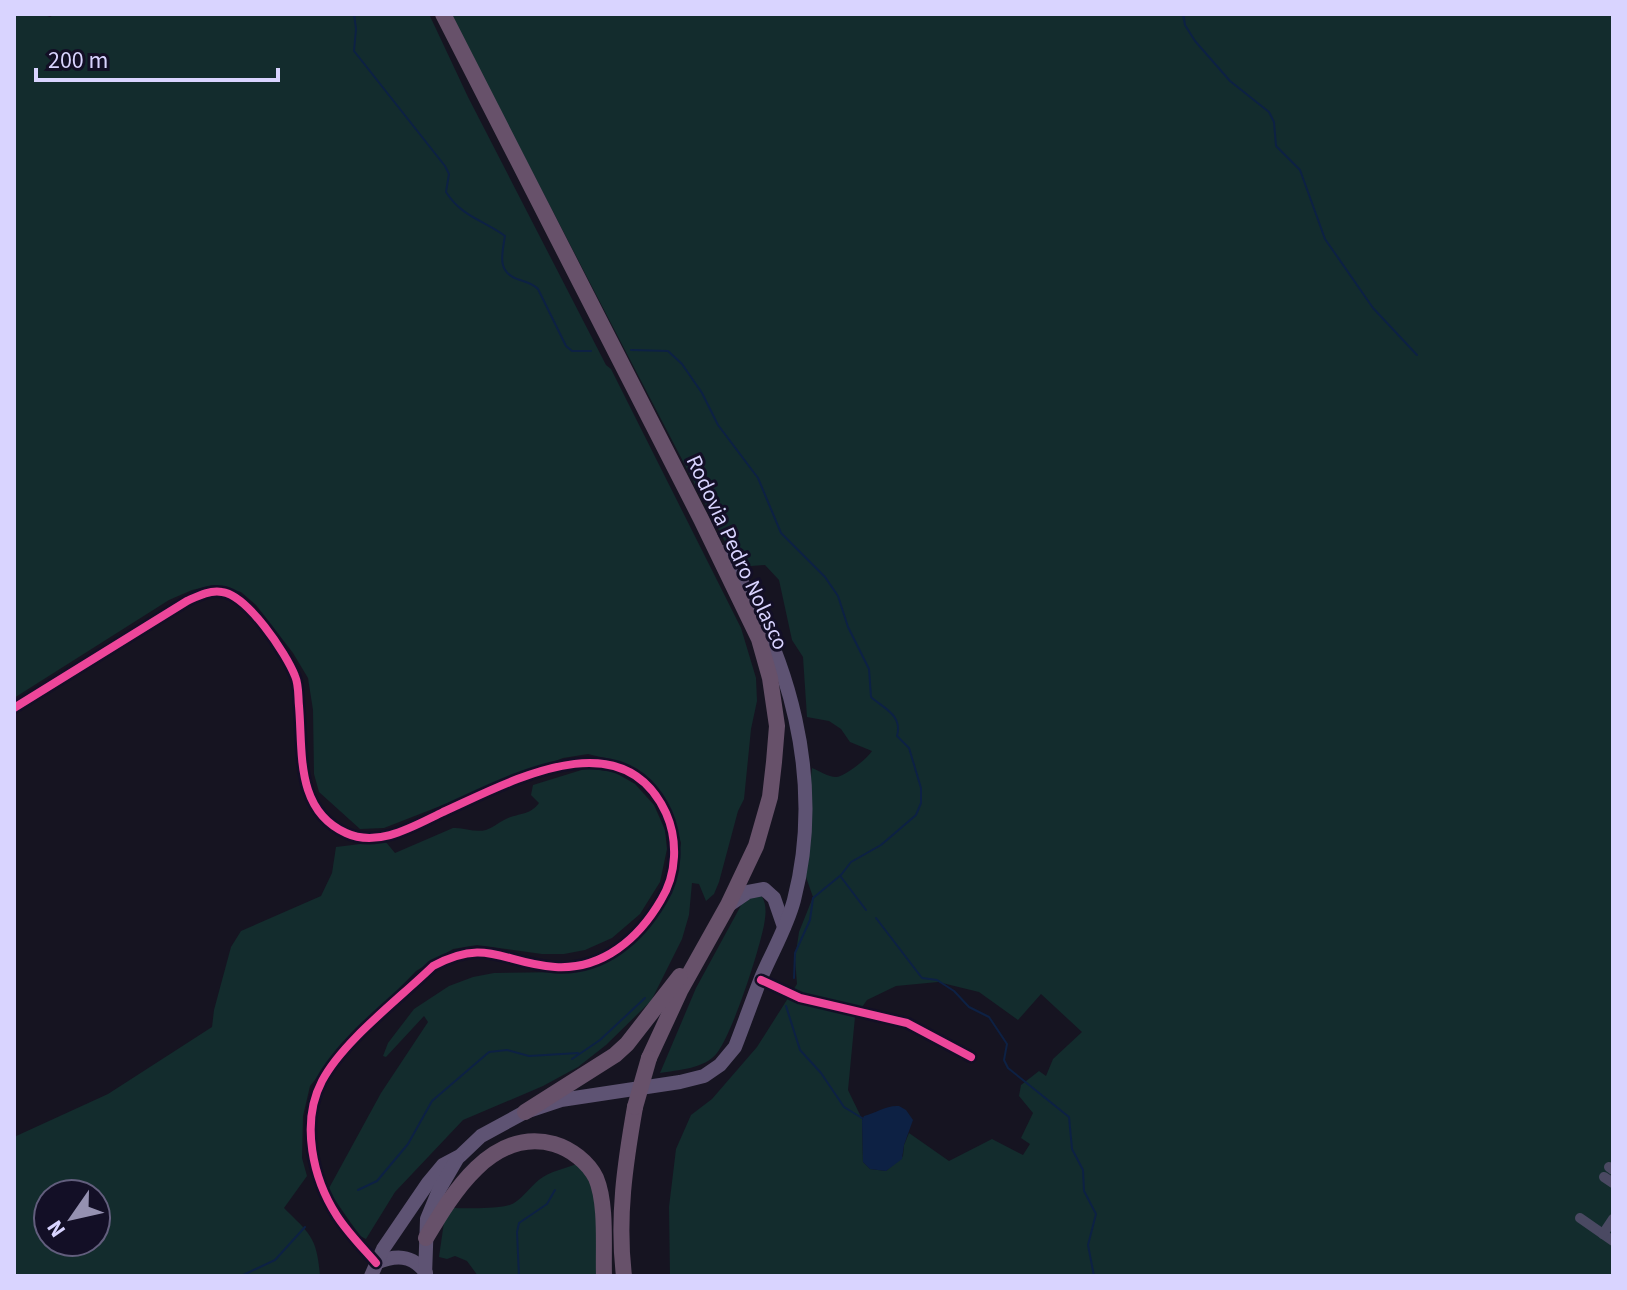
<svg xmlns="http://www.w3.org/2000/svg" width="1627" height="1290" font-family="'Source Sans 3',sans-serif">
	<rect width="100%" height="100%" fill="#161421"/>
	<g fill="#132c2d" fill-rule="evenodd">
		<path d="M14,14H42L50,17L55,14H429L468,97L606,365L611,369L741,628L756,678L757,701L751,729L744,799L738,811L719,882L714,894L706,901L699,884L692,883L689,915L682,939L651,1001L606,1045L578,1067L543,1086L463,1120L395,1192L366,1239L360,1236L328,1190L381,1093L428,1022L424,1016L386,1057L383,1056L388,1043L414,1009L449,986L473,977L494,973L569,972L629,943L675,875L681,843L671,810L650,781L621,762L588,754L563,758L384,828L360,829L319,792L314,774L313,710L308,678L293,653L256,605L241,592L214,585L192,590L169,600L14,698Z"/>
		<path d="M450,14H1613V1276H670L669,1207L676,1149L691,1115L712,1099L757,1047L797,984L795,959L799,932L813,897L801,863L812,768C820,771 828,777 836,777C844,777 867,759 872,751L850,742L841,729L829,721L807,717L803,657L792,640L779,580L765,565L738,567ZM938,982L979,992L1018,1020L1041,994L1082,1032L1053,1059L1046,1076L1039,1071L1021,1085L1019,1096L1033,1113L1021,1138L1030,1144L1023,1155L992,1139L949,1161L909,1133L904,1145L903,1156L886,1171L870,1169L863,1162L862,1119L848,1090L855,1017L867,1000L896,986Z"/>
		<path d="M588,768L614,772L635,784L654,805L665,830L667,849L660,882L640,914L612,938L585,950L564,954H542L477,945L453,949L416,971L343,1046L310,1086L303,1116L302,1158L307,1176L284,1208C310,1234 317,1237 320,1276H14V1137L108,1094L212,1027L214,1010L231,947L241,931L321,896L332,873L336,847L385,841L395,853L453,828C464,827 474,833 486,830C492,828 498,823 504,820C516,813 530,816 539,803L531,795L533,785ZM48,1194H96V1242H48Z"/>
		<path d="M761,895C767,904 766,914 764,925C759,951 733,1032 717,1053C705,1069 677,1070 660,1073L696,988L745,898Z"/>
		<path d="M584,1160L600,1198L601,1276H478L467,1261L455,1256L447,1259L439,1257L444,1222L451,1208C466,1208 503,1210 514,1203C525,1196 532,1184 543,1177C556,1169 571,1168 584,1160Z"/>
	</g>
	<path fill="#0d2144" d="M899,1106L906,1110L913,1120L904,1145L902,1159L886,1171L870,1169L863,1162L862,1120L864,1116C876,1113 886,1105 899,1106Z"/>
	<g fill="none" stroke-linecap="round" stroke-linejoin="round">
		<g stroke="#0d2144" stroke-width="2">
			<path d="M354,14L356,29L354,51L445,166L449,174L446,192C462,217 483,220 505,236C502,254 496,273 520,280C528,283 532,283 538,289L566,346L572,351H591"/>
			<path d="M1183,14L1185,25L1195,41L1230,81L1269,112L1274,122L1276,146L1300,170L1325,239L1373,308L1417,355"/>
			<path d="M631,350L668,351L682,364L702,393L718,425L758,478L781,533L825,577L838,596L848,627L869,669L871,697C883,708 903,715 897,736L909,748L921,788V803L916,815L881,845L851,862L841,875L813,898L810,920L795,953L794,978"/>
			<path d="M841,877L866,910"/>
			<path d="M876,918L922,978L937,980L954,991L969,1007L989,1017L1007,1044L1004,1060L1008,1068L1069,1117L1072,1149L1083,1170L1084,1191L1096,1214L1088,1245L1094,1276"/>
			<path d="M786,1006L800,1050L821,1073L844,1107L862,1118"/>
			<path d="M572,1059L600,1040L645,998"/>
			<path d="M358,1190L377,1181L408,1144L432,1101L489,1052L507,1050L529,1056L578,1053"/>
			<path d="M241,1276L275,1260L305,1227"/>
			<path d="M519,1276L517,1232L519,1223L547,1204L555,1190"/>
		</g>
		<g stroke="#4a4962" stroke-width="10">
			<path d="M14,708L187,601C198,596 209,590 222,592C247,595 286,653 295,676C299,685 298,696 299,706C303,752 295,810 346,833C378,848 414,826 443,812C510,782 622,718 666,813C678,840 677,874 661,900C639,938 603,970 555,967C502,963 487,937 433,966C399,999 343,1041 322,1081C300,1123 313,1179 337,1216C348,1233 363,1248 376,1263"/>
			<path d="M761,980L800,998L907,1023L971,1057"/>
			<path d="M1609,1167L1613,1170"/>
			<path d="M1604,1177L1613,1183"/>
			<path d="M1580,1218L1613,1241"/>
			<path d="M1603,1234L1613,1219"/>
		</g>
		<g stroke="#5e5373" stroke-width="14">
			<path d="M729,905L748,892L764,889L774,898L784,927"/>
			<path d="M376,1263C395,1255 412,1254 426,1273"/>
			<path d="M371,1276L383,1249L428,1183L443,1165L460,1156L481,1136L525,1112L561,1100L680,1082L704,1076L720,1065L735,1047C744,1024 752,1001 761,978C772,952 787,927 794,900C825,780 790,652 723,552"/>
			<path d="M425,1276L427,1219L439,1190L457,1159"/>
		</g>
		<g stroke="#67516a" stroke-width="16">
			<path d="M443,14L701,519L759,639L770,678L777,726L774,762L770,797L756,846L728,905L681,989L649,1058"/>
			<path d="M525,1112L615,1055L627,1044L680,976"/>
			<path d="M426,1238C452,1194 492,1127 554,1144C571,1149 588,1162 596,1178C607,1204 603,1248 604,1276"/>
			<path d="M624,1276C617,1218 625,1164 635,1107"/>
		</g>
		<path stroke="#67516a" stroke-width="16" d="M635,1107L649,1058"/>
		<defs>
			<g id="cycleway">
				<path d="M14,708L187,601C198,596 209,590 222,592C247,595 286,653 295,676C299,685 298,696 299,706C303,752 295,810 346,833C378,848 414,826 443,812C510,782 622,718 666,813C678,840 677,874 661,900C639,938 603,970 555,967C502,963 487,937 433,966C399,999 343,1041 322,1081C300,1123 313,1179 337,1216C348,1233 363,1248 376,1263"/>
				<path d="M761,980L800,998L907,1023L971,1057"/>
			</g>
		</defs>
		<use href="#cycleway" stroke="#130f26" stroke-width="13"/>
		<use href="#cycleway" stroke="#ed469a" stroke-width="8"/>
	</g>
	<g text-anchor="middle" stroke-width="6" stroke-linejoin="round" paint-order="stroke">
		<g font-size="22" fill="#d9d4ff" stroke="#130f26">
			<text transform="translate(738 552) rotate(65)" y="8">Rodovia Pedro Nolasco</text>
		</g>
	</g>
	<rect width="1627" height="1290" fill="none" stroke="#d9d4ff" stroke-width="32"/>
	<g transform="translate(72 1218) rotate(236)"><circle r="38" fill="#130f26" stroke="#625e7d" stroke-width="2"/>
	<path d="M0-6L14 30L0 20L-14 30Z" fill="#9591b1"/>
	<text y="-12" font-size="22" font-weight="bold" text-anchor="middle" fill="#d9d4ff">N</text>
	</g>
	<path d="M36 68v12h242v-12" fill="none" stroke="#d9d4ff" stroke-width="4"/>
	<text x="48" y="68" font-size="24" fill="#d9d4ff" stroke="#130f26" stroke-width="6" paint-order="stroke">200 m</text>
</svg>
